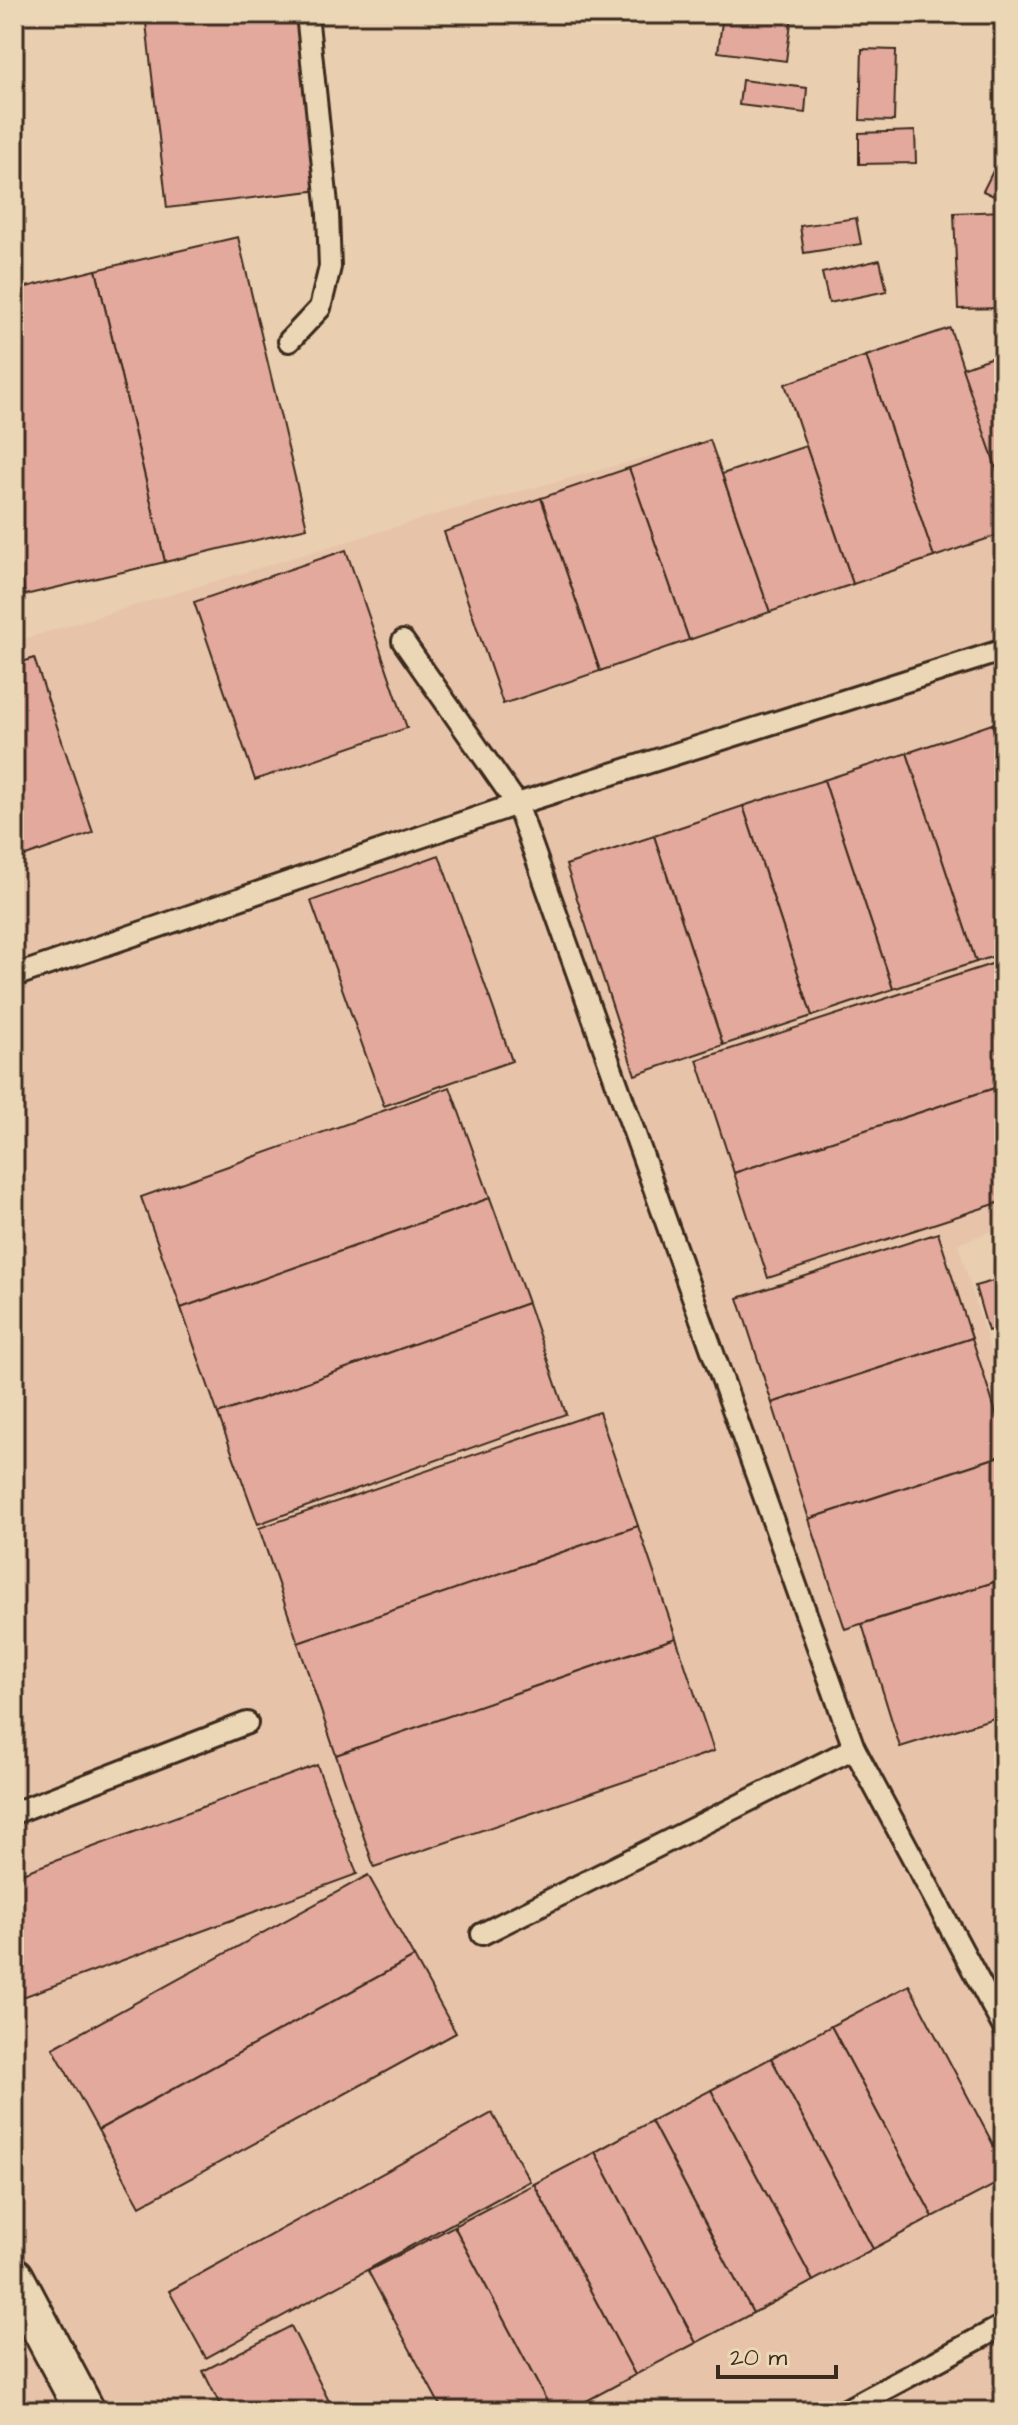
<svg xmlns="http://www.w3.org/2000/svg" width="1018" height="2425" font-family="'Architects Daughter',sans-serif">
	<rect width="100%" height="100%" fill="#e9ceb0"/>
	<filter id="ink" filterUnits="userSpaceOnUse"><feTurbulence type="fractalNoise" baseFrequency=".0125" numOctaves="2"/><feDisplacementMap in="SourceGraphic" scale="16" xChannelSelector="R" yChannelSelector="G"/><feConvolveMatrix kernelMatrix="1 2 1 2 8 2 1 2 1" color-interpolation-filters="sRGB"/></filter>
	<g filter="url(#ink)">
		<path fill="#e7c3aa" d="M950,328L962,368L1004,353V1226L958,1244L1004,1396V2411H14V642L445,512L710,440L722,474L806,446L785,384Z"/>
		<g fill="#e2a99c" stroke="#3b2a1e" stroke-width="2">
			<path d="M145,14H300L320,190L167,208Z"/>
			<path d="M723,14L792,15L786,61L718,52Z"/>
			<path d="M862,49L896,50L894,121L860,120Z"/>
			<path d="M742,80L807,88L805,113L739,105Z"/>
			<path d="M915,131L916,163L859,164V133Z"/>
			<path d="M995,167L1004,171V201L983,191Z"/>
			<path d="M1004,211V308L958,309L954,213Z"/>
			<path d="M856,218L861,244L804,253L800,226Z"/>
			<path d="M238,237L307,528L165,562L96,270Z"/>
			<path d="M880,260L887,291L829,303L822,273Z"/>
			<path d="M96,270L165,562L25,595L14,547V290Z"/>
			<path d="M950,328L1004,490V533L934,557L866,356Z"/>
			<path d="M1004,353V490L962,368Z"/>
			<path d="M866,356L934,557L853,584L785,384Z"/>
			<path d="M710,440L770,612L689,640L629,468Z"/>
			<path d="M806,446L853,584L770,612L722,474Z"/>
			<path d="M629,468L689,640L600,671L541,498Z"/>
			<path d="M541,498L600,671L503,704L444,532Z"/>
			<path d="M346,550L407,728L255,780L194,602Z"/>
			<path d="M34,658L93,833L14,860V665Z"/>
			<path d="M1004,720V762L992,724Z"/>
			<path d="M992,724L1004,762V953L976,962L907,753Z"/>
			<path d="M907,753L976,962L893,989L824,780Z"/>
			<path d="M824,780L893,989L812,1016L743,806Z"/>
			<path d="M743,806L812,1016L723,1045L654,836Z"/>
			<path d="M654,836L723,1045L635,1075L566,865Z"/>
			<path d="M439,855L512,1061L384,1106L311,901Z"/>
			<path d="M1004,960V1085L734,1173L697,1060Z"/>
			<path d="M1004,1085V1201L768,1278L734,1173Z"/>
			<path d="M450,1087L490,1198L181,1308L141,1197Z"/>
			<path d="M490,1198L528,1303L218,1414L181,1308Z"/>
			<path d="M938,1233L972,1338L772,1403L738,1298Z"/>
			<path d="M1004,1278V1326L988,1331L975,1286Z"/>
			<path d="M528,1303L566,1414L258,1524L218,1414Z"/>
			<path d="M972,1338L1004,1438V1455L809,1519L772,1403Z"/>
			<path d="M599,1412L638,1526L298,1643L259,1528Z"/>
			<path d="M1004,1455V1579L845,1629L809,1519Z"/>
			<path d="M638,1526L676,1638L336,1755L298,1643Z"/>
			<path d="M1004,1579V1715L900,1747L862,1624Z"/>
			<path d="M676,1638L714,1751L374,1867L336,1755Z"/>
			<path d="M317,1765L357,1874L20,1998L14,1981V1876Z"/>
			<path d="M368,1875L414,1957L98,2130L53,2048Z"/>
			<path d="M414,1957L456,2033L140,2206L98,2130Z"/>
			<path d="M909,1985L1004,2165V2180L933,2217L831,2026Z"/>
			<path d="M831,2026L933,2217L873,2249L771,2058Z"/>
			<path d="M771,2058L873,2249L813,2281L711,2090Z"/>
			<path d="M711,2090L813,2281L753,2313L651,2121Z"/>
			<path d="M492,2113L530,2181L206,2358L169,2291Z"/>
			<path d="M651,2121L753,2313L696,2343L595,2152Z"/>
			<path d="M595,2152L696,2343L635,2375L534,2184Z"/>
			<path d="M534,2184L635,2375L568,2411H552L454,2226Z"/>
			<path d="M454,2226L552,2411H443L368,2271Z"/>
			<path d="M291,2326L334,2411H223L203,2371Z"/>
		</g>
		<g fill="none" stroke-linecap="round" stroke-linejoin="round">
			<defs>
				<g id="lane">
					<path d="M289,341L320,308L330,267L328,214L307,14"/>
					<path d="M403,641L517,804L854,1748L1004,2028"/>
					<path d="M14,976L517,804L1004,650"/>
					<path d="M14,1813L247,1723"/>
					<path d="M482,1934L854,1748"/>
					<path d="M844,2411L1004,2325"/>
				</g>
				<path id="street" d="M14,2277L85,2411"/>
			</defs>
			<use href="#lane" stroke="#3b2a1e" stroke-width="26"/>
			<use href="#street" stroke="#3b2a1e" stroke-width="44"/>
			<use href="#lane" stroke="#ebd7b5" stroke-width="20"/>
			<use href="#street" stroke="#ebd7b5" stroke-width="38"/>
		</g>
	</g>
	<rect width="1018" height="2425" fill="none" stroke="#ebd7b5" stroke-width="48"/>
	<rect x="24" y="24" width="970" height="2377" fill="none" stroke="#3b2a1e" stroke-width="3" filter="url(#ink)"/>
	<path d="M718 2365v12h118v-12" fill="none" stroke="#3b2a1e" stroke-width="4"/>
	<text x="730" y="2365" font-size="24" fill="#3b2a1e" stroke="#ebd7b5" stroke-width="6" paint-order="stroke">20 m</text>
</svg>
